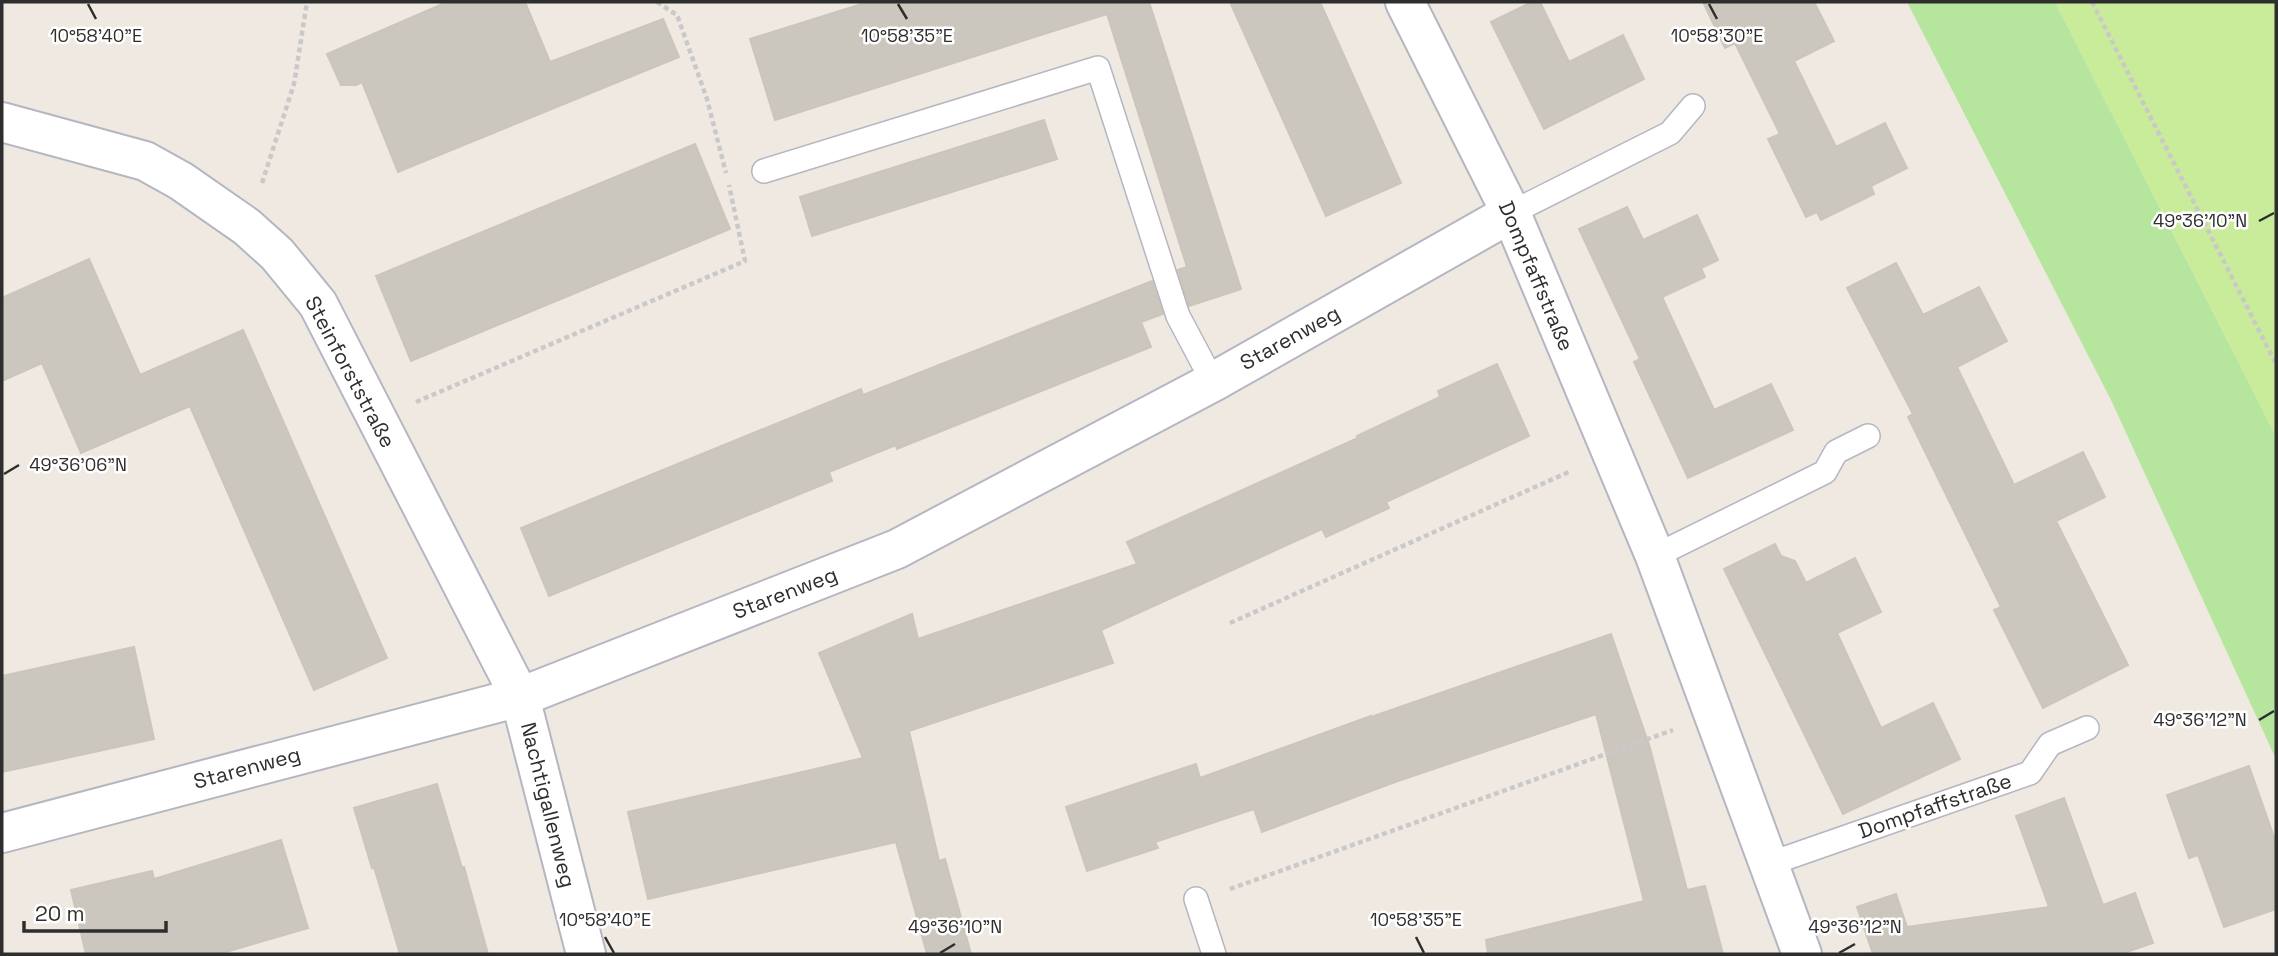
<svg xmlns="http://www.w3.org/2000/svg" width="2278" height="956" font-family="'Space Grotesk',sans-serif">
	<rect width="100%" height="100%" fill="#efe9e1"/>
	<path fill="#b6e59e" d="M1907,2H2055L2276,436V759L2111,400Z"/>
	<path fill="#c9ec9a" d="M2055,2H2276V436Z"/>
	<g fill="#cbc7bf" stroke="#cbc5ba" stroke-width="2">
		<path d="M447,2H525L550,62L663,19L679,57L398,172L362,82L356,85H341L327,54Z"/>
		<path d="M868,2H1149L1241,289L1189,306L1178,270L1187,267L1107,14L775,120L750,39Z"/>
		<path d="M1230,2H1320L1401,183L1326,216Z"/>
		<path d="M1532,2H1540L1569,62L1623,35L1644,79L1544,129L1491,22Z"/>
		<path d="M1703,2H1814L1834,41L1794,61L1836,147L1885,123L1907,168L1871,186L1874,194L1821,220L1817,212L1806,217L1768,139L1780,134L1735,43L1725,48Z"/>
		<path d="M1044,120L1057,159L812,236L800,197Z"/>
		<path d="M695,144L730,229L411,361L376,276Z"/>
		<path d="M1627,207L1643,240L1697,215L1718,260L1701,268L1705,277L1662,297L1714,410L1771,384L1793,430L1688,478L1634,362L1640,359L1579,229Z"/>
		<path d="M89,259L140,375L243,330L387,658L314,690L190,406L81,453L42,363L2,381V298Z"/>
		<path d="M1896,263L1923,315L1979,287L2007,341L1957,367L2014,485L2083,452L2105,497L2056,521L2128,665L2043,708L1994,610L2001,607L1908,417L1913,414L1847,288Z"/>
		<path d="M1152,281L1163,314L1141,322L1151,347L897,449L896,445L829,472L832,481L549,596L521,528L861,389L863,395Z"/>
		<path d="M1497,364L1529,436L1386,502L1389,508L1326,537L1322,529L1101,630L1113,663L909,731L939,861L945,859L971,954H927L896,842L648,899L628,812L863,758L819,653L912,614L918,639L1137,564L1127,542L1358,438L1357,436L1440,397L1438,391Z"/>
		<path d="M1775,544L1781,556L1795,561L1806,583L1855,558L1881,612L1837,633L1881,728L1933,703L1960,759L1843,814L1724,569Z"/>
		<path d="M1611,634L1650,748L1687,890L1705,886L1723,954H1488L1486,940L1644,901L1596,714L1395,782L1262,832L1254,809L1155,842L1158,848L1087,871L1066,807L1196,764L1200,778L1371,716V717Z"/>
		<path d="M134,647L154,739L2,772V676Z"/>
		<path d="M2249,766L2276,843V909L2224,927L2198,855L2189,858L2167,795Z"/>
		<path d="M437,784L462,868L464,867L488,954H400L374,867L372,868L354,808Z"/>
		<path d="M2064,798L2103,905L2135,893L2153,943L2121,954H1873L1857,907L1896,894L1907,927L2049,907L2016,816Z"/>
		<path d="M281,840L308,928L219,954H86L71,890L152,871L154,879Z"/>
	</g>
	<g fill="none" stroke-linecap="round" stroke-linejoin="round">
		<defs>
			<g id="service">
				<path d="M764,171L1098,68L1178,316L1213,382"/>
				<path d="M1511,213L1670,133L1693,106"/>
				<path d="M1655,556L1825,472L1836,452L1868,436"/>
				<path d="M1769,864L2030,773L2050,744L2087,728"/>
				<path d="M1196,899L1214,954"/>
			</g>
			<g id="minor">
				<path d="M1405,2L1511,213L1655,556L1802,954"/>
				<path d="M2,122L145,161L181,181L247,227L277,254L318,304L520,697L586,954"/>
				<path d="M2,833L520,697L897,549L1213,382L1511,213"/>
			</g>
		</defs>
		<use href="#service" stroke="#b4b7c1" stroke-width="26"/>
		<use href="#minor" stroke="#b4b7c1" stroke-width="42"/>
		<g stroke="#c9c9c9" stroke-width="4.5" stroke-dasharray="5 3.5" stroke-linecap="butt">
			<path d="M657,2L677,15L707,99L726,173"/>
			<path d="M2092,2L2276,364"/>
			<path d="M262,183L294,84L307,2"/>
			<path d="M416,402L745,261L729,185"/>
			<path d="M1230,623L1571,471"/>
			<path d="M1230,889L1673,730"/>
		</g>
		<use href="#service" stroke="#fff" stroke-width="23"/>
		<use href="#minor" stroke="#fff" stroke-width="38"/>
	</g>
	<path fill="none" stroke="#2e2e2e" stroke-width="2.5" d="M88,4L96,19M898,4L907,19M1709,4L1717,19M2259,221L2274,213M4,474L19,465M2259,720L2274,711M605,937L614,953M1416,937L1424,953M940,953L955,944M1839,953L1855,944"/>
	<g text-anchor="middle" stroke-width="5" stroke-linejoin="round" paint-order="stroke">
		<g font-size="21" fill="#2e2e2e" stroke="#fff">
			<text transform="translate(1536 276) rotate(67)" y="7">Dompfaffstraße</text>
			<text transform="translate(1290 338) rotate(-29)" y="7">Starenweg</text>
			<text transform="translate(350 372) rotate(62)" y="7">Steinforststraße</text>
			<text transform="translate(785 593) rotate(-21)" y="7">Starenweg</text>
			<text transform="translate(247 768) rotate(-15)" y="7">Starenweg</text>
			<text transform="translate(548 805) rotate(76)" y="7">Nachtigallenweg</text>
			<text transform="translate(1935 806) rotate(-19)" y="7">Dompfaffstraße</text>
		</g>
	</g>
	<g font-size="18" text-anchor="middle" fill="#2e2e2e" stroke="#fff" stroke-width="5" stroke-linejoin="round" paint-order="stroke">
		<text x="96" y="42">10°58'40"E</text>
		<text x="907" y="42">10°58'35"E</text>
		<text x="1717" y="42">10°58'30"E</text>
		<text x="2200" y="227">49°36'10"N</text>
		<text x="78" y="471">49°36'06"N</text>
		<text x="2200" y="726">49°36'12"N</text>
		<text x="605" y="926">10°58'40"E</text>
		<text x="1416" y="926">10°58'35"E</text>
		<text x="955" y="933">49°36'10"N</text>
		<text x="1855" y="933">49°36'12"N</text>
	</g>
	<rect width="2278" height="956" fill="none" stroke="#2e2e2e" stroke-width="7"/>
	<path d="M24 921v10h142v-10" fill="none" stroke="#2e2e2e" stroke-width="3.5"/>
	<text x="35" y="921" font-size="21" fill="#2e2e2e" stroke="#ffffff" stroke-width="5" paint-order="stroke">20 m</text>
</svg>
